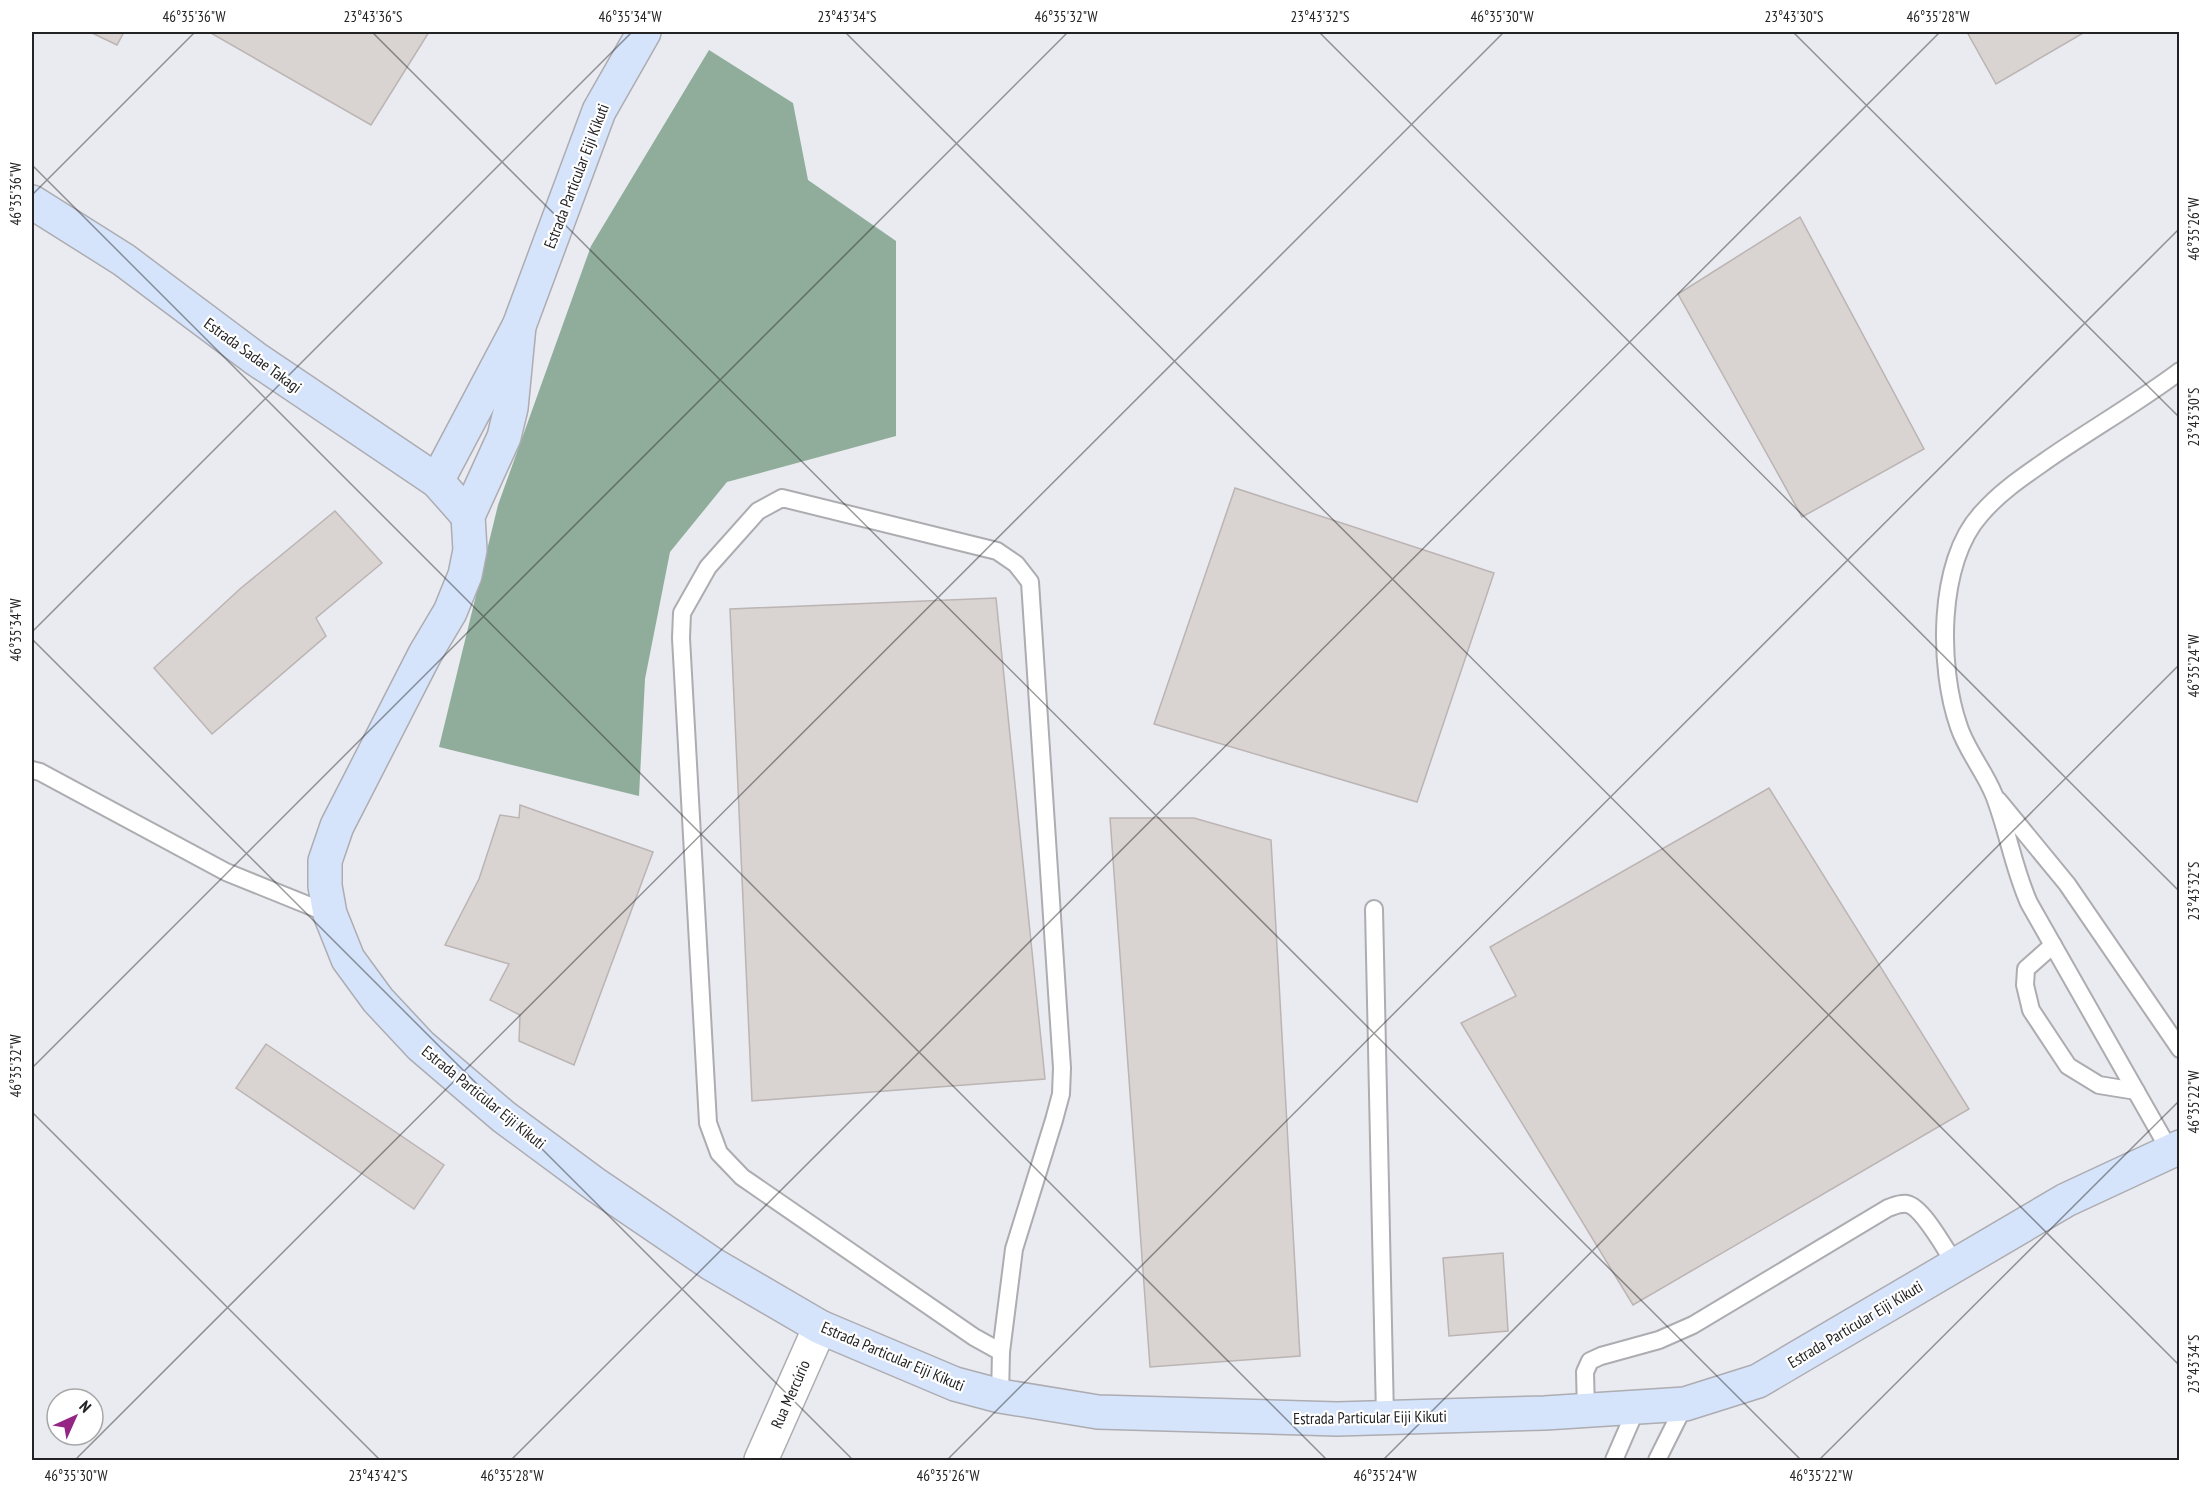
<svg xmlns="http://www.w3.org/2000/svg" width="2211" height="1492" font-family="'PT Sans Narrow',sans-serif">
	<rect width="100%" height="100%" fill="#eaebf0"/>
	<path fill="#90ad9b" d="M709,50L793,103L808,180L896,241V436L727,482L670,552L645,679L639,796L439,747L498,505L591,246Z"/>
	<g fill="#d9d3d2" stroke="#bbb4b3" stroke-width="1.5">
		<path d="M90,32H124L117,45Z"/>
		<path d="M209,32H429L371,125Z"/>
		<path d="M1967,32H2085L1996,84Z"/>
		<path d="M1800,217L1924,449L1802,517L1678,294Z"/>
		<path d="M1235,488L1494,573L1417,802L1154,724Z"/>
		<path d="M335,511L382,563L316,618L326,636L212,734L154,668L241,588Z"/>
		<path d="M996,598L1045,1079L752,1101L730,609Z"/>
		<path d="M1769,788L1969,1109L1633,1305L1461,1023L1516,996L1490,947Z"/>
		<path d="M520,805L653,852L574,1065L519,1041L520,1015L490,1000L509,964L445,945L479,879L500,815L519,818Z"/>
		<path d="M1110,818H1194L1271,840L1300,1356L1150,1367Z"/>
		<path d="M266,1044L444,1165L414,1209L236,1088Z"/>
		<path d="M1503,1253L1508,1331L1449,1336L1443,1258Z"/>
	</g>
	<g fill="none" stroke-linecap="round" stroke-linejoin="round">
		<defs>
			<g id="lane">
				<path d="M32,770L40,772L226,872L330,914"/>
				<path d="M1998,800L2067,884L2180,1049"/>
				<path d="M1374,909L1385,1417"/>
				<path d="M2053,945L2026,969L2025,985L2031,1010L2068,1066L2099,1085L2136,1091"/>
				<path d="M2170,1151L2029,903C2013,867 2008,831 1994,795C1985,772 1967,751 1959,727C1938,668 1937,562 1981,514C1999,493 2021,478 2044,462C2088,431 2136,404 2180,371"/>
				<path d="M1000,1396L1001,1352L1014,1249L1054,1120L1061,1094L1062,1068L1030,582L1016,564L997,551L782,498L758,511L708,567L682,613L681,638L708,1123L719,1153L742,1177L974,1337L1001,1352"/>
				<path d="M1586,1410L1585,1372L1590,1361L1601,1356L1659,1340L1693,1325L1888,1208C1894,1206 1900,1203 1907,1204C1923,1207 1946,1251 1956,1265"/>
				<path d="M1614,1460L1637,1407"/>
				<path d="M1657,1460L1685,1404"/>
			</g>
			<path id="street" d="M761,1460L820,1327"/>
			<g id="secondary">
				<path d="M32,202L124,260L256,359L437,481L468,516"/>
				<path d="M519,326L511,408L504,437L468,516L470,550L465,575L450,612L425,654L337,826L325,861V886L330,914L348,959L378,1000L421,1046L504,1117L596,1185L712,1264L820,1327L955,1384L1000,1396L1098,1412L1337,1419L1545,1413L1685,1404L1758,1381L2066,1200L2180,1147"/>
				<path d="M437,481L519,326L599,111L644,32"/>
			</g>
		</defs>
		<use href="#lane" stroke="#acacb1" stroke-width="20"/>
		<use href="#street" stroke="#acacb1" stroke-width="36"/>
		<use href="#secondary" stroke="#acacb1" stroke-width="36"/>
		<use href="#lane" stroke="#fff" stroke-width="16"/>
		<use href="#street" stroke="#fff" stroke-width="33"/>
		<use href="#secondary" stroke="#d6e4fb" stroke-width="33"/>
	</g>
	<path fill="none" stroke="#232325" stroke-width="1.5" stroke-opacity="0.45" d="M372,32L1801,1460M845,32L2180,1366M1319,32L2180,892M1793,32L2180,418M32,165L1327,1460M32,195L195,32M32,632L632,32M32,639L853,1460M32,1068L1068,32M32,1112L380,1460M75,1460L1504,32M511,1460L1940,32M947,1460L2180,228M1383,1460L2180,664M1819,1460L2180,1100"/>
	<g text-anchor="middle" stroke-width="4.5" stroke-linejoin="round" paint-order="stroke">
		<g font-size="16" fill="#232325" stroke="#fff">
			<text transform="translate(576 176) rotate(-69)" y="6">Estrada Particular Eiji Kikuti</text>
			<text transform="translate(253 355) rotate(36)" y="6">Estrada Sadae Takagi</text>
			<text transform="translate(484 1097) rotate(39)" y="6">Estrada Particular Eiji Kikuti</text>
			<text transform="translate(1855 1324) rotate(-31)" y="6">Estrada Particular Eiji Kikuti</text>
			<text transform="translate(893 1356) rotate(23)" y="6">Estrada Particular Eiji Kikuti</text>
			<text transform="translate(790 1394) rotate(-66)" y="6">Rua Mercúrio</text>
			<text transform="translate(1370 1417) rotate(-1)" y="6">Estrada Particular Eiji Kikuti</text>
		</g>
	</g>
	<rect width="2211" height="1492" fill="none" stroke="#ffffff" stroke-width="66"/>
	<g transform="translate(75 1417) rotate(45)"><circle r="28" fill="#ffffff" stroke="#a7a7a8" stroke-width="1.5"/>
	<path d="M0-4.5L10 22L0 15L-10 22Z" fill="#942585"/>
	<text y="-9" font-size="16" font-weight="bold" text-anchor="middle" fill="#232325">N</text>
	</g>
	<rect x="33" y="33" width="2145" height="1426" fill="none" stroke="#232325" stroke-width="2"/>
	<g font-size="15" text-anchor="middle" fill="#232325">
		<text x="194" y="22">46°35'36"W</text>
		<text x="373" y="22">23°43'36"S</text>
		<text x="630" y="22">46°35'34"W</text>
		<text x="847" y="22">23°43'34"S</text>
		<text x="1066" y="22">46°35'32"W</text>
		<text x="1320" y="22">23°43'32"S</text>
		<text x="1502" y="22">46°35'30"W</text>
		<text x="1794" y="22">23°43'30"S</text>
		<text x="1938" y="22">46°35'28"W</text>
		<text transform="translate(16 194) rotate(-90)" y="5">46°35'36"W</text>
		<text transform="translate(2194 229) rotate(-90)" y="5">46°35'26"W</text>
		<text transform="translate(2194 417) rotate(-90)" y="5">23°43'30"S</text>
		<text transform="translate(16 630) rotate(-90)" y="5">46°35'34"W</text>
		<text transform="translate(2194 666) rotate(-90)" y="5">46°35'24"W</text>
		<text transform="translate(2194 891) rotate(-90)" y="5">23°43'32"S</text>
		<text transform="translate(16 1066) rotate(-90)" y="5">46°35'32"W</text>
		<text transform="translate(2194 1102) rotate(-90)" y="5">46°35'22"W</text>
		<text transform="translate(2194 1364) rotate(-90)" y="5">23°43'34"S</text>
		<text x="76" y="1481">46°35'30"W</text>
		<text x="378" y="1481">23°43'42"S</text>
		<text x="512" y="1481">46°35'28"W</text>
		<text x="948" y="1481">46°35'26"W</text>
		<text x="1385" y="1481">46°35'24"W</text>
		<text x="1821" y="1481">46°35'22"W</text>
	</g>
</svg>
